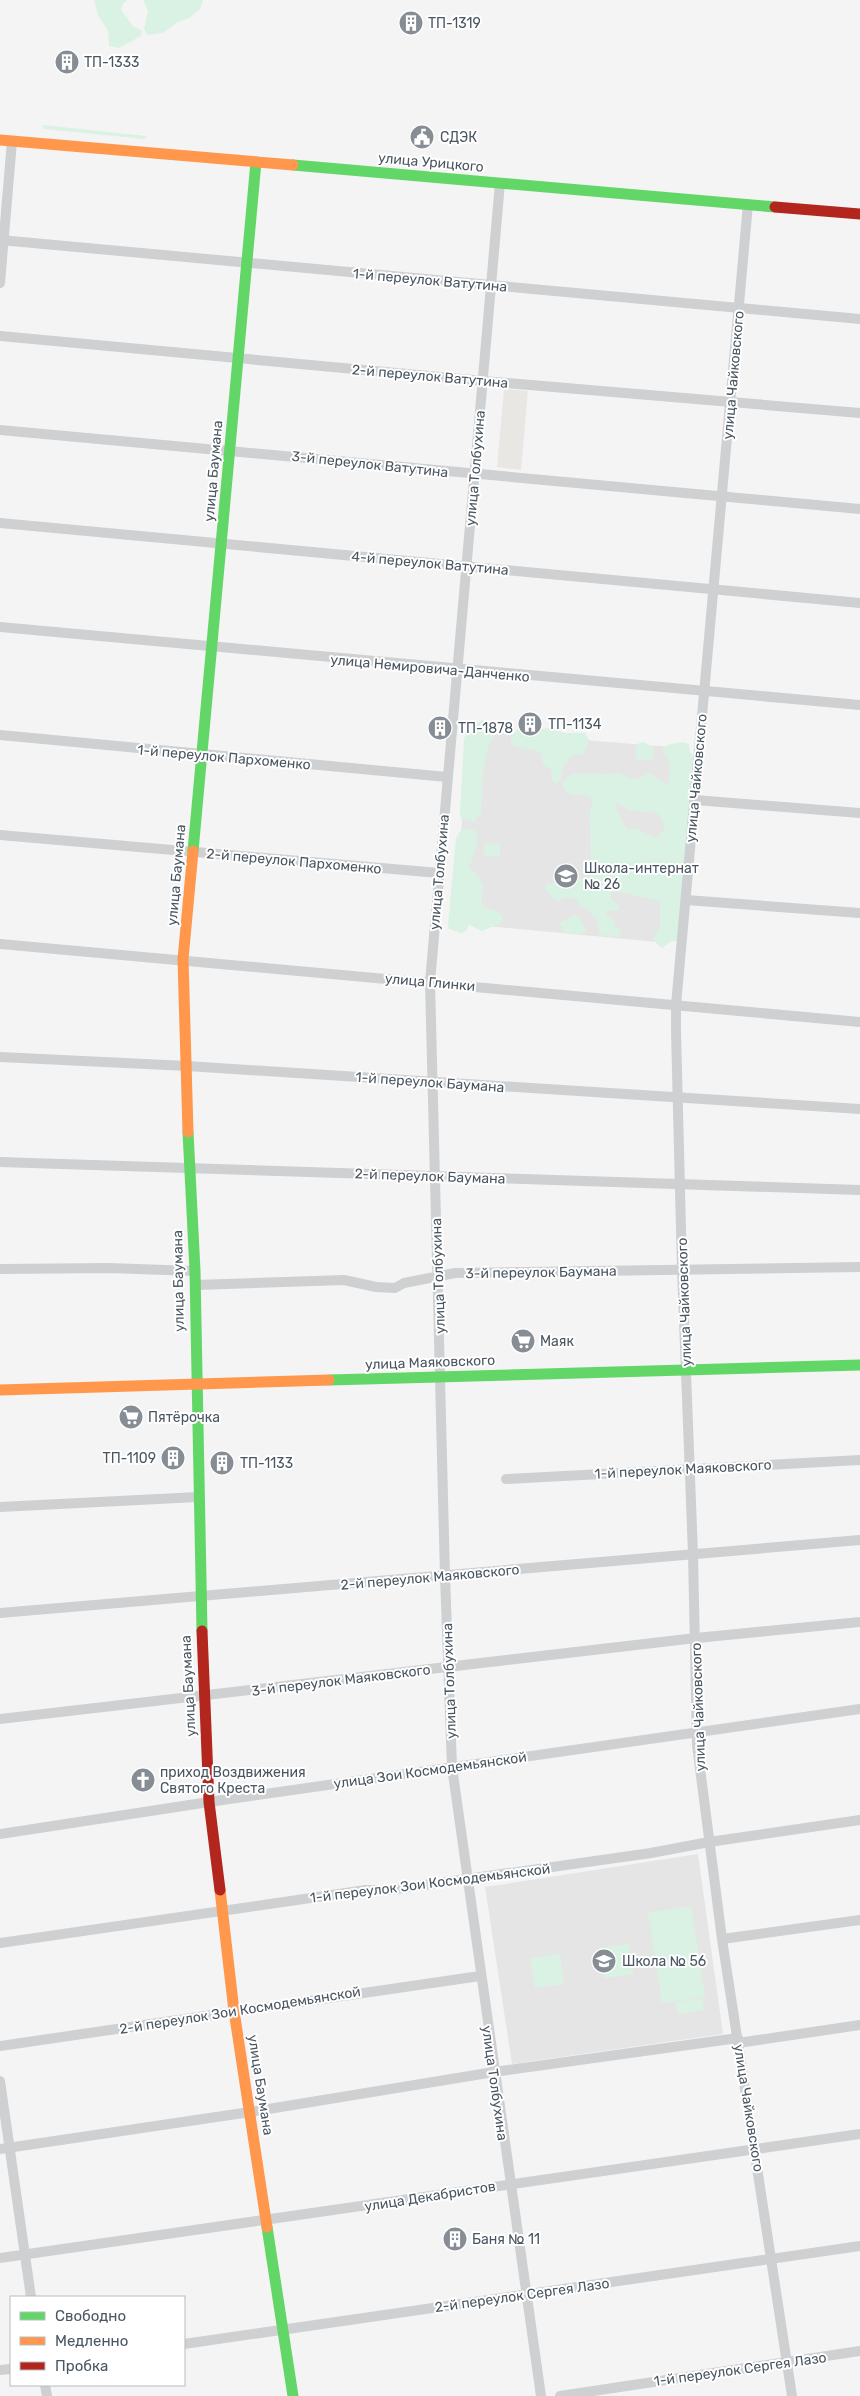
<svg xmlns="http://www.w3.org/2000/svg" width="860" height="2396" font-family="Rubik,sans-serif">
	<rect width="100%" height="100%" fill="#f4f4f4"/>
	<path fill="#e8e7e3" d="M504,389L528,391L521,470L497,467Z"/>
	<g fill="#e6e5e6">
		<path d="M470,731L684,748L668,943L453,923Z"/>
		<path d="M698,1854L723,2034L512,2064L485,1887Z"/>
	</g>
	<g fill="#d9f2e3" fill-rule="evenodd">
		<path d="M94,0H127L122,5L121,10L133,26L142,31L141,36L119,48L109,46L108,31L98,15Z"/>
		<path d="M143,0H203L200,9L189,18L178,22L163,33L147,35L144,29L148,11Z"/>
		<path d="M42,125L147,136L144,139L44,129Z"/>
		<path d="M483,720L488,724L495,737L489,743L483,774L481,813L474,822L461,819L460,814L464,740L468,728Z"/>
		<path d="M520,726L532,732L547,728L565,733H585L589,740L584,753L571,756L562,769L561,780L555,784L552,780L551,769L543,765L541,752C531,747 520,751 511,744V737Z"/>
		<path d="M643,742L653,747L654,757L651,760L635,759L637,744Z"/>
		<path d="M683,742L689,744L690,752L695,758L679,940L670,942L662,948L653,940L654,936L660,929V901L615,891L611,893L610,898L618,904L619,910L607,911L606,915L615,921L614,926L620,929L621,935L618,937L600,935L597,920L587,909L581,907L576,899L565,897L558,903L545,889L547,884C552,882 557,884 563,884C572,883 577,878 587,879L591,873L590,812L593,800C584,791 571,800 563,788C564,762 601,780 617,772L635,780L649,773L668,785L670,783L668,778C672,769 671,760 663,753V748L670,744ZM616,803L630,810L656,813L660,816L665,828L656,838L635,828L627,830L615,806Z"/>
		<path d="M465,828L474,830L477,834V847L469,867C481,879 486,883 481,902L484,907L499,912L503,920L501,923L482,931L469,925L466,931L461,933L449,929L448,926L456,838L461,830Z"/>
		<path d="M485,843L501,844L500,856L484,855Z"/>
		<path d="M573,915L580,918L586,930L584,934L568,933L562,930L560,923Z"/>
		<path d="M691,1906L705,1997L662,2003L648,1913Z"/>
		<path d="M629,1944L633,1974L604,1978L599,1948Z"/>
		<path d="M560,1954L564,1984L535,1988L530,1958Z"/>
		<path d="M702,1998L704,2010L678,2014L676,2002Z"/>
	</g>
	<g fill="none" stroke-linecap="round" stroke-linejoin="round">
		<g stroke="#ced0d2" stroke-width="10">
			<path d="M500,183L430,982L445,1576L452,1767L541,2396"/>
			<path d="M748,204L676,1005V1031L682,1269L693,1554L697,1745L722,1939L792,2396"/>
			<path d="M0,240L860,319"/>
			<path d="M0,283L12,141"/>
			<path d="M0,336L483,381L860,413"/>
			<path d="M0,430L860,509"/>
			<path d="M0,523L860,603"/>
			<path d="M0,627L860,705"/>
			<path d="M0,735L447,777"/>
			<path d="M695,800L860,813"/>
			<path d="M0,835L439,873"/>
			<path d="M686,900L860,913"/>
			<path d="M0,944L860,1022"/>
			<path d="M0,1057L187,1066L860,1109"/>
			<path d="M0,1162L860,1190"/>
			<path d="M0,1269L108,1268L195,1271"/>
			<path d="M195,1285L344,1280L376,1287L395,1288L404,1283L455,1273L860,1267"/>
			<path d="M506,1479L860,1460"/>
			<path d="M0,1507L198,1497"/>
			<path d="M0,1613L860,1540"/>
			<path d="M0,1719L696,1638L860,1622"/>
			<path d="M0,1834L209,1802L860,1709"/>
			<path d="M722,1939L860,1920"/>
			<path d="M0,1943L366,1890H389L651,1853L709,1842L860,1820"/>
			<path d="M738,2043L860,2025"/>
			<path d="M0,2046L480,1976"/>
			<path d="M0,2081L31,2297"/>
			<path d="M0,2149L250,2112L494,2072L738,2038"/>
			<path d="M0,2258L860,2134"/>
			<path d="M184,2344L860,2246"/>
			<path d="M0,2370L11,2369"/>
			<path d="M45,2385L47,2396"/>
			<path d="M560,2396L860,2351"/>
		</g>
		<g stroke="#63d668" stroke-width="11">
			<path d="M293,165L775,207"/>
			<path d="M193,851L256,162"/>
			<path d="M188,1132L195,1271L202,1631"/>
			<path d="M329,1380L860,1365"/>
			<path d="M267,2227L293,2396"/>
		</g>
		<g stroke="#ff974d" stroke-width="11">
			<path d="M0,140L293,165"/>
			<path d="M188,1132L183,959L193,851"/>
			<path d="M0,1390L329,1380"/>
			<path d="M220,1890L234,2011L267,2227"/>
		</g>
		<g stroke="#b3261e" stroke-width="11">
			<path d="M775,207L860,214"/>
			<path d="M202,1631L209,1802L220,1890"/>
		</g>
	</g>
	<defs>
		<symbol id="building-disc" viewBox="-11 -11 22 22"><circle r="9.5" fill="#868d94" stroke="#fff"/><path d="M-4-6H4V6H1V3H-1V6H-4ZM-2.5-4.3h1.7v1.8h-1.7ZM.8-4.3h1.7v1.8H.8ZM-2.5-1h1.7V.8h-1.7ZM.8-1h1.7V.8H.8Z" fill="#fff"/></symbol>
		<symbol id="civic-disc" viewBox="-11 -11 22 22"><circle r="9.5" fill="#868d94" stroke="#fff"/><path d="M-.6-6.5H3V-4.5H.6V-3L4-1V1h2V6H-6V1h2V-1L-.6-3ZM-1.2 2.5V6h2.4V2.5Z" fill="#fff"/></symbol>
		<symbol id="school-disc" viewBox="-11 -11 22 22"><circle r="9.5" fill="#868d94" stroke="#fff"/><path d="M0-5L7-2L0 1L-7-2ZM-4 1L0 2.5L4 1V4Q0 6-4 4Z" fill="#fff"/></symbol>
		<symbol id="supermarket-disc" viewBox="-11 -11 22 22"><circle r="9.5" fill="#868d94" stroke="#fff"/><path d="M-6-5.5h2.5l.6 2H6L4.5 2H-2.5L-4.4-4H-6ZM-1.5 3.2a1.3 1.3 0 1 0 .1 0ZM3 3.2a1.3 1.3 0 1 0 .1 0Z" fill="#fff"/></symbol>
		<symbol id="church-disc" viewBox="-11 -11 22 22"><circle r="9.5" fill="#868d94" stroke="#fff"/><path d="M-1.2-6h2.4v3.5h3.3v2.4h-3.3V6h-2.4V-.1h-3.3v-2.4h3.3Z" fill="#fff"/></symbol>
	</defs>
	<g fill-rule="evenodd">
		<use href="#building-disc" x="397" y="9" width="28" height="28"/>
		<use href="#building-disc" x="53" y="48" width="28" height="28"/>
		<use href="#civic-disc" x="408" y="123" width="28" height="28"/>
		<use href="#building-disc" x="516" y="710" width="28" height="28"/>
		<use href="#building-disc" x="426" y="714" width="28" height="28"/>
		<use href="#school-disc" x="552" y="862" width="28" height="28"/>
		<use href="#supermarket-disc" x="509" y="1327" width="28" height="28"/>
		<use href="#supermarket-disc" x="117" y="1403" width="28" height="28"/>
		<use href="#building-disc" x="159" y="1444" width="28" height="28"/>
		<use href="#building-disc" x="208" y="1449" width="28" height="28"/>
		<use href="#church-disc" x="129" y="1766" width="28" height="28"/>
		<use href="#school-disc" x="590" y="1947" width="28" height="28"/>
		<use href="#building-disc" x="441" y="2225" width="28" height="28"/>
	</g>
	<g text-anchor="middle" stroke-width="4" stroke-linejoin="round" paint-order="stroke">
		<g font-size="14" fill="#4a5661" stroke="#fff" text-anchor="start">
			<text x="428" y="28">ТП-1319</text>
			<text x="84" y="67">ТП-1333</text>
			<text x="440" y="142">СДЭК</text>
			<text x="548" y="729">ТП-1134</text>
			<text x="458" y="733">ТП-1878</text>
			<text x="584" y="873">Школа-интернат<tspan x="584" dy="16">№ 26</tspan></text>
			<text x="540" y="1346">Маяк</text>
			<text x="148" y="1422">Пятёрочка</text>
			<text x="156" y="1463" text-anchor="end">ТП-1109</text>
			<text x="240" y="1468">ТП-1133</text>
			<text x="160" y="1777">приход Воздвижения<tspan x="160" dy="16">Святого Креста</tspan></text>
			<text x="622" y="1966">Школа № 56</text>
			<text x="472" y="2244">Баня № 11</text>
		</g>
		<g font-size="14" fill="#4a5661" stroke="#fff">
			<text transform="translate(431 162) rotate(5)" y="5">улица Урицкого</text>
			<text transform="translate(430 280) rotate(5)" y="5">1-й переулок Ватутина</text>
			<text transform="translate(733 375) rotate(-85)" y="5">улица Чайковского</text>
			<text transform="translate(430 376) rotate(5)" y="5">2-й переулок Ватутина</text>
			<text transform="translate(370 464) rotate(6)" y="5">3-й переулок Ватутина</text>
			<text transform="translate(475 468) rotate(-85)" y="5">улица Толбухина</text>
			<text transform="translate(213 471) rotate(-85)" y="5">улица Баумана</text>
			<text transform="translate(430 563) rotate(5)" y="5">4-й переулок Ватутина</text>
			<text transform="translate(430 668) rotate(5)" y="5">улица Немировича-Данченко</text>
			<text transform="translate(224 757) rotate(5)" y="5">1-й переулок Пархоменко</text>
			<text transform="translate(696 778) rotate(-85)" y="5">улица Чайковского</text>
			<text transform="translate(294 861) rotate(5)" y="5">2-й переулок Пархоменко</text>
			<text transform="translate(439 872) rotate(-85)" y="5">улица Толбухина</text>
			<text transform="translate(176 875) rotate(-85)" y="5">улица Баумана</text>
			<text transform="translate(430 982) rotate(5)" y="5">улица Глинки</text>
			<text transform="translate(430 1082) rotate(4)" y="5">1-й переулок Баумана</text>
			<text transform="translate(430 1176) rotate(2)" y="5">2-й переулок Баумана</text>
			<text transform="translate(541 1272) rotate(-1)" y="5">3-й переулок Баумана</text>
			<text transform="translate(438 1276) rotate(-92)" y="5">улица Толбухина</text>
			<text transform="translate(178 1281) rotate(-91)" y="5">улица Баумана</text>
			<text transform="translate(684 1302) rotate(-92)" y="5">улица Чайковского</text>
			<text transform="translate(430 1362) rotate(-2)" y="5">улица Маяковского</text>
			<text transform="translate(683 1469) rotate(-3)" y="5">1-й переулок Маяковского</text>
			<text transform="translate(430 1577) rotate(-5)" y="5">2-й переулок Маяковского</text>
			<text transform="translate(341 1680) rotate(-7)" y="5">3-й переулок Маяковского</text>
			<text transform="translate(449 1681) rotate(-92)" y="5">улица Толбухина</text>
			<text transform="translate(188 1686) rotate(-93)" y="5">улица Баумана</text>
			<text transform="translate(698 1707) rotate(-92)" y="5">улица Чайковского</text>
			<text transform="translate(430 1770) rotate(-8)" y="5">улица Зои Космодемьянской</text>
			<text transform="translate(430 1883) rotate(-7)" y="5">1-й переулок Зои Космодемьянской</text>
			<text transform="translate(240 2010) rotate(-9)" y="5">2-й переулок Зои Космодемьянской</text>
			<text transform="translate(495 2083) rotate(82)" y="5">улица Толбухина</text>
			<text transform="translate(261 2085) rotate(81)" y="5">улица Баумана</text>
			<text transform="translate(749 2108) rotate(81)" y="5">улица Чайковского</text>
			<text transform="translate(430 2196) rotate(-9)" y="5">улица Декабристов</text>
			<text transform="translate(522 2295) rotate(-8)" y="5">2-й переулок Сергея Лазо</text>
			<text transform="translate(740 2369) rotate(-8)" y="5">1-й переулок Сергея Лазо</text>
		</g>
	</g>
	<rect x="10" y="2296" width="175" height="90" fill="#ffffff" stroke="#b7bbc0"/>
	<rect x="20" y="2312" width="25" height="8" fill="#63d668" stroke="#b7bbc0"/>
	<text x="55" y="2321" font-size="15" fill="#4a5661">Свободно</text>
	<rect x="20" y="2337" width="25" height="8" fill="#ff974d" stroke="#b7bbc0"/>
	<text x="55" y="2346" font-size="15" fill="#4a5661">Медленно</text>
	<rect x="20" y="2362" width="25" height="8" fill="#b3261e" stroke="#b7bbc0"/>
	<text x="55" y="2371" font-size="15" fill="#4a5661">Пробка</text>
</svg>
